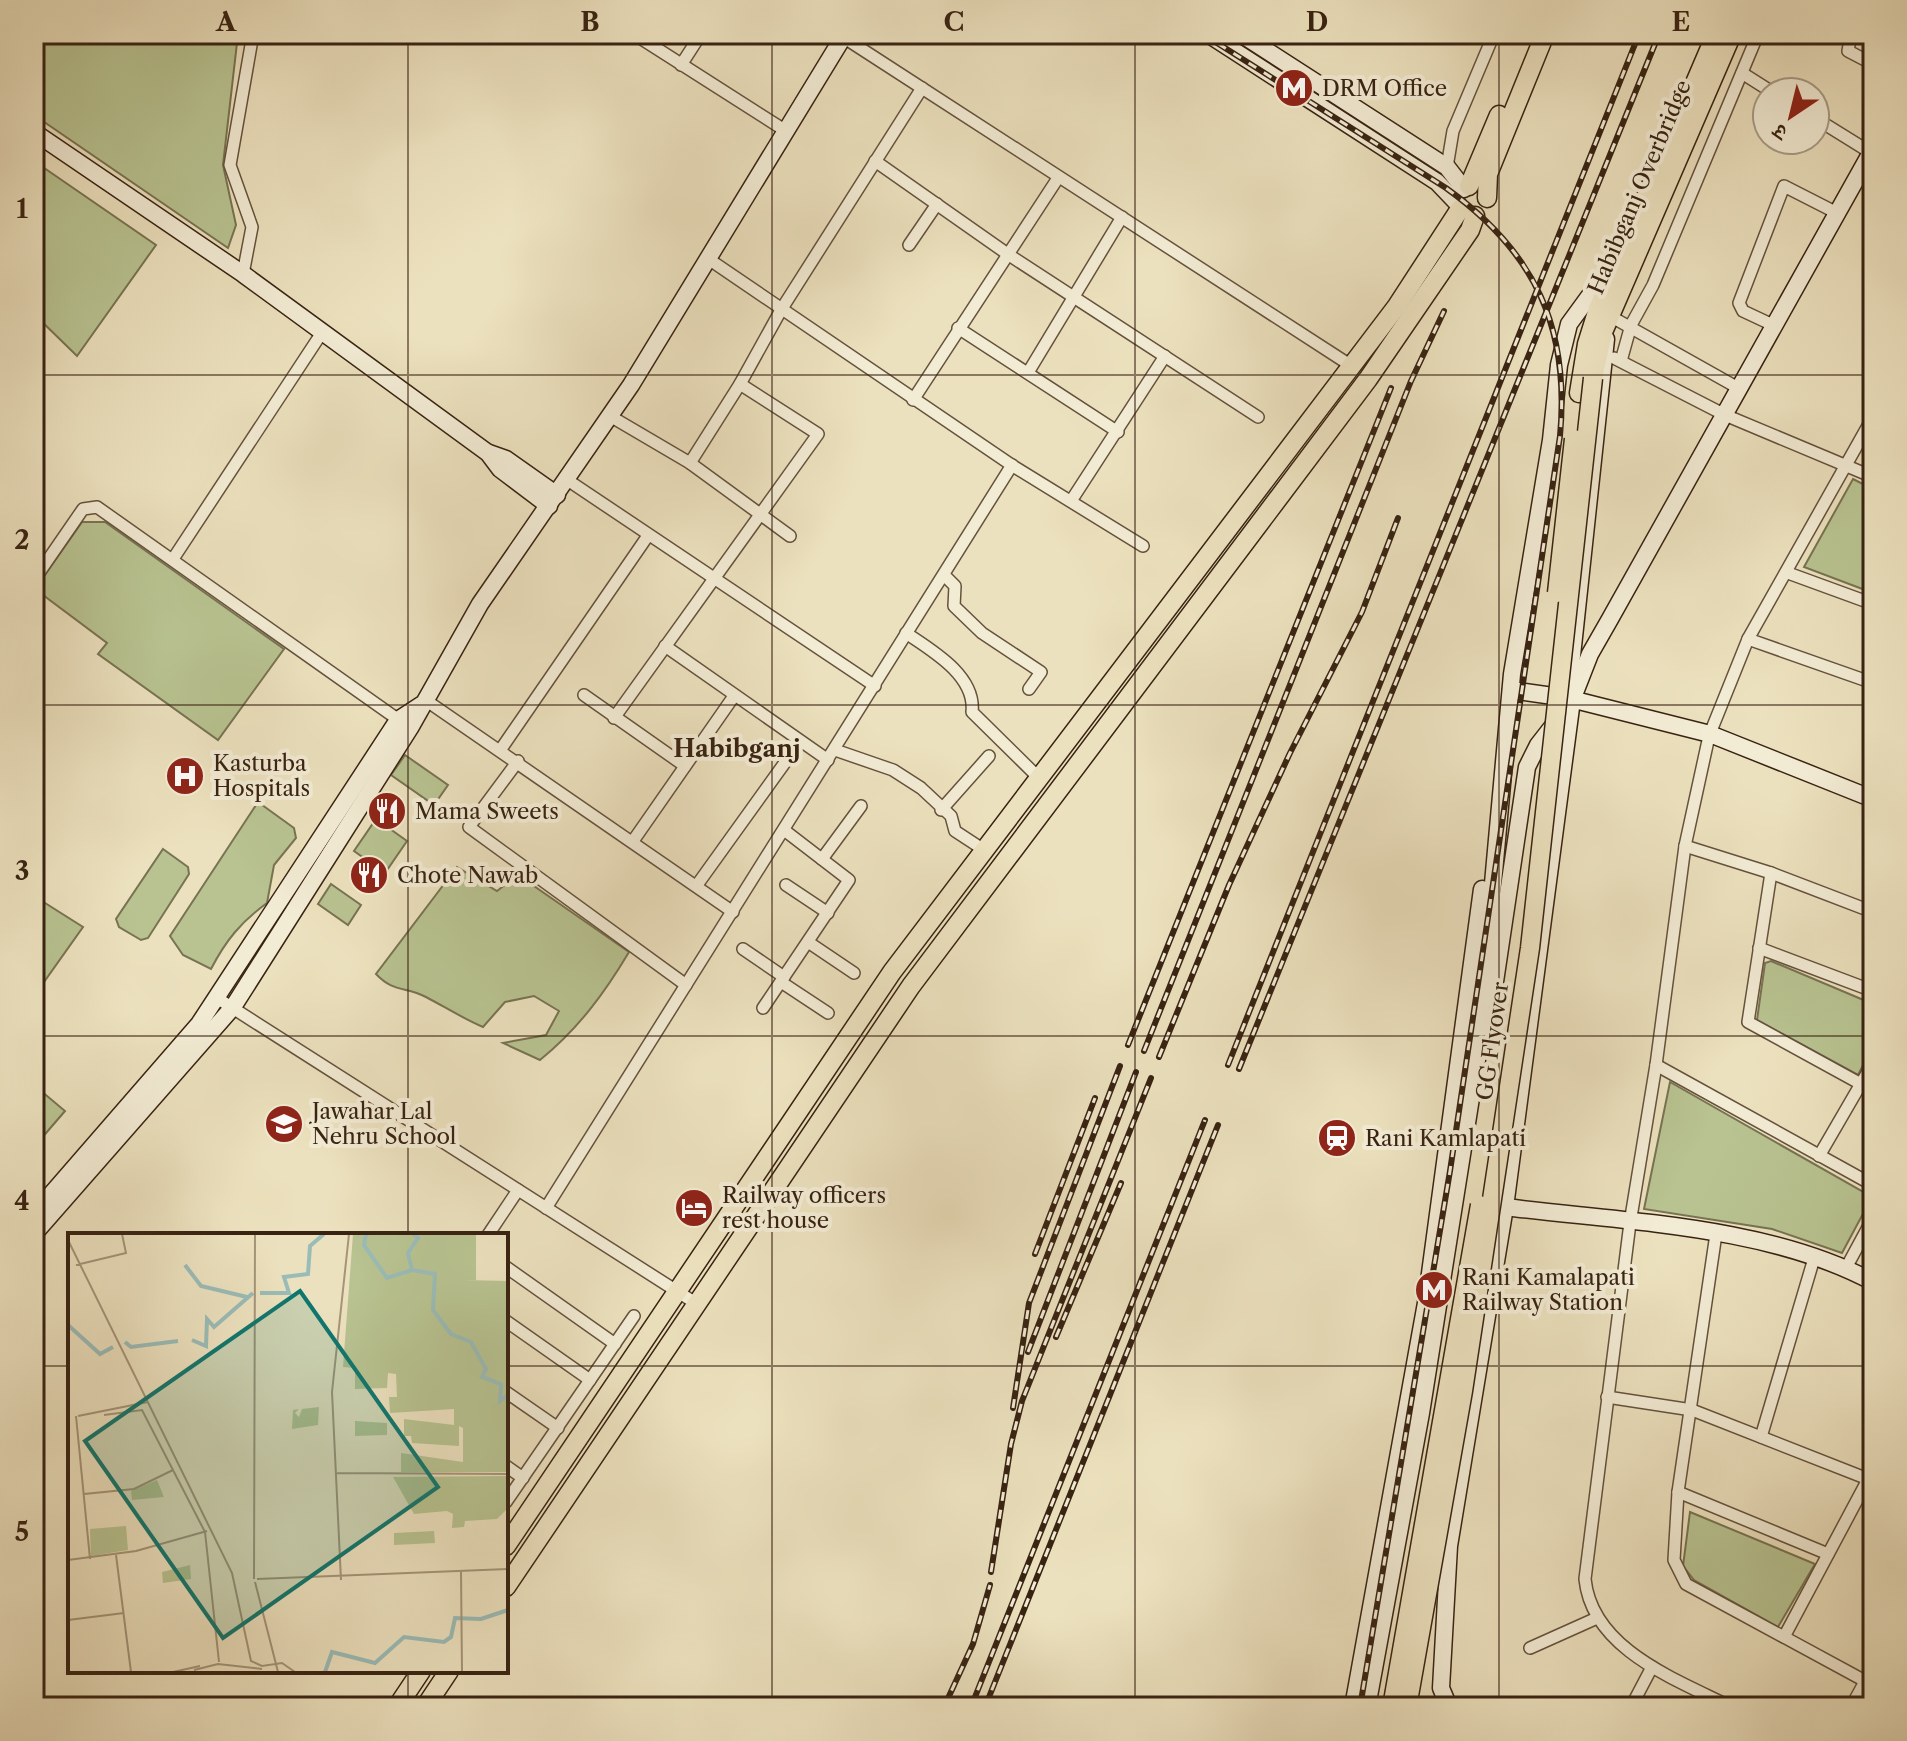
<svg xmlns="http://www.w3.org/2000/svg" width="1907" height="1741" font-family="'Libre Caslon Text','Noto Serif Devanagari',serif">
	<rect width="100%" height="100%" fill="#ece1be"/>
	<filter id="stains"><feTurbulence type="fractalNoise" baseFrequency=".0025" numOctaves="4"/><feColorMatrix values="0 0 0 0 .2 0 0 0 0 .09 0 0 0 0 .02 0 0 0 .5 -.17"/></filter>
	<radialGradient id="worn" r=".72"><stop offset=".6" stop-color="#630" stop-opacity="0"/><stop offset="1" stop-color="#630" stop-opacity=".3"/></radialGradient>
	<g fill="#b8c391" stroke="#787352" stroke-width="2">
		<path d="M34,34H238L223,165L236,225L228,248L34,115Z"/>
		<path d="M34,161L156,245L77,356L34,314Z"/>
		<path d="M1853,479L1873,489V593L1804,567Z"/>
		<path d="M82,522H105L284,649L218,740L98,654L107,643L35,589Z"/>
		<path d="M405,755L448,785L434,805L391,775Z"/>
		<path d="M258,802L294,828L296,838L274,865L267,903C241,922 226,940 211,969L183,955L170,936Z"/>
		<path d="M376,819L407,841L385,873L354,851Z"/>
		<path d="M163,849L188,867L189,874L148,938L141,940L119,927L116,919Z"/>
		<path d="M457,867L497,891L518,875L629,952C604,994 578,1029 540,1060L503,1043L546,1035L559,1011L534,996L505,1002L483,1027C462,1018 445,1007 426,997C405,986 394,993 376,974Z"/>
		<path d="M331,884L361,905L348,925L318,904Z"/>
		<path d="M34,896L83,927L34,996Z"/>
		<path d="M1771,961L1873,1004V1046L1858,1075L1757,1020L1765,963Z"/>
		<path d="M1670,1082L1872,1197L1842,1253L1772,1229L1644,1209Z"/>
		<path d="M34,1085L65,1111L34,1147Z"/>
		<path d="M1690,1512L1815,1564L1778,1627L1694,1580L1683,1566Z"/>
	</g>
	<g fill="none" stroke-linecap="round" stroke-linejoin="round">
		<defs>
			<g id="street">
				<path d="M634,34L786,131"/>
				<path d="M1851,34L1848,51L1873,64"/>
				<path d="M843,37L1350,365"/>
				<path d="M681,65L701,34"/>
				<path d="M1742,73L1772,92"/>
				<path d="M1815,118L1873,154"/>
				<path d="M875,161L1009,255L1258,417"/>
				<path d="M1447,167L1453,131L1491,41L1483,34"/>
				<path d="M909,245L937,204"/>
				<path d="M707,258L1013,466L1143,546"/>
				<path d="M243,274L252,227L230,165L253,34"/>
				<path d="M1610,316L1740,389"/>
				<path d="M1775,326L1743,311L1739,303L1784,186L1837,213"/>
				<path d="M958,328L1118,432"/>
				<path d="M1614,358L1725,415L1873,477"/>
				<path d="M1621,361L1631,325L1653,285L1758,34"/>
				<path d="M1029,371L1122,217"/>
				<path d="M913,400L1058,178"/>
				<path d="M610,416L690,463L790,536"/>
				<path d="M690,463L740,384L781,310L922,88"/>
				<path d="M566,479L875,686"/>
				<path d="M1071,501L1165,356"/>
				<path d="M173,559L323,331"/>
				<path d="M1788,573L1873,604"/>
				<path d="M944,575L955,586L954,606L982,633L1041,672L1029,689"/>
				<path d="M34,580L83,509L97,507L403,723"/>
				<path d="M906,633C933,651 976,676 972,712L1039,778"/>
				<path d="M1748,639L1873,683"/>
				<path d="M665,646L828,760"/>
				<path d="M584,695L685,766"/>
				<path d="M424,699L733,912"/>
				<path d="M614,718L818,434L740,384"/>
				<path d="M501,749L647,537"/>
				<path d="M835,750L893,770L921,788L951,816L955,831L984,850"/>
				<path d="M518,761L469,827L686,985"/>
				<path d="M941,810L989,756"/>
				<path d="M633,841L734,696"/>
				<path d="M1685,846L1771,873L1873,912"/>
				<path d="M822,859L861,806"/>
				<path d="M1771,873L1748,1022L1861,1084"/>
				<path d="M697,885L799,743"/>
				<path d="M786,885L828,913"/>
				<path d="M808,942L854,973"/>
				<path d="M1759,948L1873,991"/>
				<path d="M743,949L784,977"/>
				<path d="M781,982L828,1013"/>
				<path d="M217,998L697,1304"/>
				<path d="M763,1008L849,880L784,830"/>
				<path d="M1656,1065L1873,1185"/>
				<path d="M1819,1156L1873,1063"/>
				<path d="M546,1208L1012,465"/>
				<path d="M1716,1234L1678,1492L1674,1560L1686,1584L1865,1681"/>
				<path d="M488,1235L518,1190"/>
				<path d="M506,1267L615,1344"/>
				<path d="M1846,1268L1873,1218"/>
				<path d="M506,1321L590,1380"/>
				<path d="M506,1392L558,1428"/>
				<path d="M1607,1397L1692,1410L1873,1481"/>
				<path d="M1761,1437L1815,1255"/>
				<path d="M506,1466L523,1478"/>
				<path d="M1678,1492L1828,1554"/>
				<path d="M506,1502L634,1316"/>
				<path d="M1784,1637L1873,1470"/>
				<path d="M1530,1648L1597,1618"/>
				<path d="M1631,1707L1652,1667"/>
				<path d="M1731,1707C1675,1679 1592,1649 1585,1579L1630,1223L1656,1065L1685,846L1709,736L1748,639L1873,417"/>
				<path d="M1851,1707L1873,1667"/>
			</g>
			<g id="secondary">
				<path d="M1208,34L1437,182L1458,204"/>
				<path d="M1241,34L1447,167L1464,189"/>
				<path d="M34,132L243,274L488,453L500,469L549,506"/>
				<path d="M489,453L506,459L557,495"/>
				<path d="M1511,690L1567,698L1710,734L1873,799"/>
				<path d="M1568,693L1606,339"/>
				<path d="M1493,995L1527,767L1538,745L1556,722"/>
				<path d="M1505,1207C1624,1222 1767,1225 1873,1282"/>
				<path d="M34,1214L199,1024L398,720L421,705"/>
				<path d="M34,1234L233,1007L410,728L480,604L631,385L845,34"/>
				<path d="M1353,1707L1426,1303L1482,889"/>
				<path d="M1367,1707L1421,1413L1477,1060L1512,674L1551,440L1559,365L1569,324L1612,265"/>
				<path d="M1449,1707L1441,1688L1449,1546L1505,1207L1572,700L1590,654L1610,619L1873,149"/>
			</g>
			<g id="primary">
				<path d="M1469,186L1499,115"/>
				<path d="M1487,198L1488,174L1545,34"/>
				<path d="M1593,378L1603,332L1732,34"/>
				<path d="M1579,393L1587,344L1598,309L1716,34"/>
				<path d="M506,1546L892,972L1397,306L1460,209"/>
				<path d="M506,1587L911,986L1368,379L1470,230L1475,216"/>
				<path d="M397,1707L421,1671"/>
				<path d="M425,1707L449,1671"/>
			</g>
		</defs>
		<use href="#street" stroke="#65523d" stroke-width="14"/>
		<use href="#secondary" stroke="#382312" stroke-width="19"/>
		<use href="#primary" stroke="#382312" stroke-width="21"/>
		<use href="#street" stroke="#f3ecd5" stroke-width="11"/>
		<use href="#secondary" stroke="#f3ecd5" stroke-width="16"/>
		<use href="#primary" stroke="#ece1be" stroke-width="18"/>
		<defs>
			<g id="rail">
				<path d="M1203,34L1446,188C1535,252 1570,327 1560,436L1450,1171L1360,1707"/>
				<path d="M1128,1045L1391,388"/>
				<path d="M1144,1051L1411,381L1444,311"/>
				<path d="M1159,1057L1229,885L1290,753L1362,612L1398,518"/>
				<path d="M1228,1065L1639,34"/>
				<path d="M1239,1069L1659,34"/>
				<path d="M1035,1254L1095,1098"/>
				<path d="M1056,1337L1121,1183"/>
				<path d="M1028,1352L1136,1072"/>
				<path d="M1013,1408L1029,1303L1120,1066"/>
				<path d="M991,1572L1011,1444L1022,1401L1151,1078"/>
				<path d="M944,1707L973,1644L990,1585"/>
				<path d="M971,1707L1205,1120"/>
				<path d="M985,1707L1218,1125"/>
			</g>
		</defs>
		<use href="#rail" stroke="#382312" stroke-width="6"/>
		<use href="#rail" stroke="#f3ecd5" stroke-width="3" stroke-dasharray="9" stroke-linecap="butt"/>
		<defs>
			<g id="primary-bridge">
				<path d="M1557,593L1574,439"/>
				<path d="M1392,1707L1480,1205"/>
				<path d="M1407,1707L1463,1391L1530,948L1593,378"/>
			</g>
		</defs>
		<use href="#primary-bridge" stroke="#382312" stroke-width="21" stroke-linecap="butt"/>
		<use href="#primary-bridge" stroke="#ece1be" stroke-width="18"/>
	</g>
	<path fill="none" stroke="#382312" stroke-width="2" stroke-opacity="0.55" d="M408,34V1235M772,34V1707M1135,34V1707M1499,34V1707M34,375H1873M34,705H1873M34,1036H1873M34,1366H70M506,1366H1873M408,1671V1707"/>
	<defs>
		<symbol id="metro-disc" viewBox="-11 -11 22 22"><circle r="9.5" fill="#8f2418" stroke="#f3ecd5"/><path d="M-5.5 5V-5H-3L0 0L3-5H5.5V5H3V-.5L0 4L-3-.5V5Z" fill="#fff"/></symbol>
		<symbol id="hospital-disc" viewBox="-11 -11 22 22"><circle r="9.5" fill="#8f2418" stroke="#f3ecd5"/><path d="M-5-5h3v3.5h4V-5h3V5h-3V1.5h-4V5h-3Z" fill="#fff"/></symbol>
		<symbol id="restaurant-disc" viewBox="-11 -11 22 22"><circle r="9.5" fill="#8f2418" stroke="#f3ecd5"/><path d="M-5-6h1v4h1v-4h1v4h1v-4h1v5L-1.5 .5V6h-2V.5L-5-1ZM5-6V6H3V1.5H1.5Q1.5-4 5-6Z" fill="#fff"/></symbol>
		<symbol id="school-disc" viewBox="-11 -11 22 22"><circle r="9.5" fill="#8f2418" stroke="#f3ecd5"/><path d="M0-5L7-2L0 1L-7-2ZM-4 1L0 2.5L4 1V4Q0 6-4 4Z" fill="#fff"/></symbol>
		<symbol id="station-disc" viewBox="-11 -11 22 22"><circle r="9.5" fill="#8f2418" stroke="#f3ecd5"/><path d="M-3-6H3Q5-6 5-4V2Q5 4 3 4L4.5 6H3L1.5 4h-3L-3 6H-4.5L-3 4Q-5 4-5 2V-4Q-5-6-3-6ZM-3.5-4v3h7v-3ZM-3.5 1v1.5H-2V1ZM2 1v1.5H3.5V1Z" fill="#fff"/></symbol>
		<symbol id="hotel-disc" viewBox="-11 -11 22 22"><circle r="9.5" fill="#8f2418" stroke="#f3ecd5"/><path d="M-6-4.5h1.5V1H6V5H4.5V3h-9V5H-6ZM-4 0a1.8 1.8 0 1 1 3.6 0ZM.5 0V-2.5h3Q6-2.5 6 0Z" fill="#fff"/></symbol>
	</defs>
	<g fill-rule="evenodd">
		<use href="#metro-disc" x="1272" y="66" width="44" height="44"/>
		<use href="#hospital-disc" x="163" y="754" width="44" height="44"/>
		<use href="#restaurant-disc" x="365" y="789" width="44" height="44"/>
		<use href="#restaurant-disc" x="347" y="853" width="44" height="44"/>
		<use href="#school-disc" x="262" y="1102" width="44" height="44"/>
		<use href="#station-disc" x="1315" y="1116" width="44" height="44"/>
		<use href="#hotel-disc" x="672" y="1186" width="44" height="44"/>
		<use href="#metro-disc" x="1412" y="1268" width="44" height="44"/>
	</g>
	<g text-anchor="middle" stroke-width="8" stroke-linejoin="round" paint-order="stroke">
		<g font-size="22" fill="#382312" stroke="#f3ecd5" text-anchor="start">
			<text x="1322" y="96">DRM Office</text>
			<text x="213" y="771">Kasturba<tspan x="213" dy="25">Hospitals</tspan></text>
			<text x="415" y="819">Mama Sweets</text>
			<text x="397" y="883">Chote Nawab</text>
			<text x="312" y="1119">Jawahar Lal<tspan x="312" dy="25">Nehru School</tspan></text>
			<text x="1365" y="1146">Rani Kamlapati</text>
			<text x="722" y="1203">Railway officers<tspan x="722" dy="25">rest house</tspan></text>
			<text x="1462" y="1285">Rani Kamalapati<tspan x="1462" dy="25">Railway Station</tspan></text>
		</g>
		<g font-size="22" fill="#382312" stroke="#f3ecd5">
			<text transform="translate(1639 187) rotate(-67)" y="8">Habibganj Overbridge</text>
			<text transform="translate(1492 1041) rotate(-82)" y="8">GG Flyover</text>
		</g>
		<g font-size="24" font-weight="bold" fill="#382312" stroke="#f3ecd5">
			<text x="737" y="757">Habibganj</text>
		</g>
	</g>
	<g transform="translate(68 1233)">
		<rect width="440" height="440" fill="#ece1be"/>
		<path d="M285,1H408V47H395L440,48V239H333V220L395,229V195L391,193V213L344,210L343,203H336V186L386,192V176L322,180L321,164H329L328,141L320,140L319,155L287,156V135L275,134ZM251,174L250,192L224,196L225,177L231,176L227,180L231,184L234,176ZM287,188L319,190V202L287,203ZM440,243V275L429,286L397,288L396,294L384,295L385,281L379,278L346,281L325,244ZM89,247L96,264L64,267L63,258ZM58,293L60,317L23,323L22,296ZM366,298L367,310L326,312V300ZM122,332L123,346L95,350L94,339Z" fill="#b8c391"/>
		<path fill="none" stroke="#9abcb7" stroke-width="4" d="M298,1L296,12L319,45L344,37L367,41L365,77L383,101L403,109L418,136L414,144L433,151L432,168L440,162M117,32L133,53L179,64M344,37L340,20L350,5L345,1M192,60H221L216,44L240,41L242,13L256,1M0,92L32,121L45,114M124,107L138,113L139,86L146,94L185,60M57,109L63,114L110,108M257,439L264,419L307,430L336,404L376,409L383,404L387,385L413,386L440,377"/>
		<path fill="none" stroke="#a49579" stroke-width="2" d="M0,7L164,340L183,428L194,433L214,430L227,439M8,32L58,20L54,1M36,182L74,177L137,299L151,429M8,183L22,326M10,183L80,169M268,240L440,241M16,261L66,256L105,237M48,322L63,439M0,327L68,318L139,298M393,338L394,439M186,346L187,1M189,346L440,336M273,347L264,159L281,1M187,349L210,439M0,387L56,380M126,437L150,431L194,436M105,439L132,433"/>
		<path fill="#0f766e" fill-opacity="0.15" stroke="#0f766e" stroke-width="4" d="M232,58L370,254L155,405L17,208Z"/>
		<rect width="440" height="440" fill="none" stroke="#382312" stroke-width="4"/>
	</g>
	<rect width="1907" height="1741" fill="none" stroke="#ece1be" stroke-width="88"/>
	<g transform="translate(1791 116) rotate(215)"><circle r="38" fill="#f3ecd5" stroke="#a89c87" stroke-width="2"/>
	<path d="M0-6L14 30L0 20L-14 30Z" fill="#8f2418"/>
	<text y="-12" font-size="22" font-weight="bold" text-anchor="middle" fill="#382312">उ</text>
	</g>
	<rect x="44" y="44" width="1819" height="1653" fill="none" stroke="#382312" stroke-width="3"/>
	<g font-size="26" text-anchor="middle" font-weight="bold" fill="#382312">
		<text x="226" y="31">A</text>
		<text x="590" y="31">B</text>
		<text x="954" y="31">C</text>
		<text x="1317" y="31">D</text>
		<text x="1681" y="31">E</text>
		<text x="22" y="218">1</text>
		<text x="22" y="549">2</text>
		<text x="22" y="880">3</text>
		<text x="22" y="1210">4</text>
		<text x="22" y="1541">5</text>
	</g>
	<rect width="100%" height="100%" filter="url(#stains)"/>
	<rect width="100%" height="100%" fill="url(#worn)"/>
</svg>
